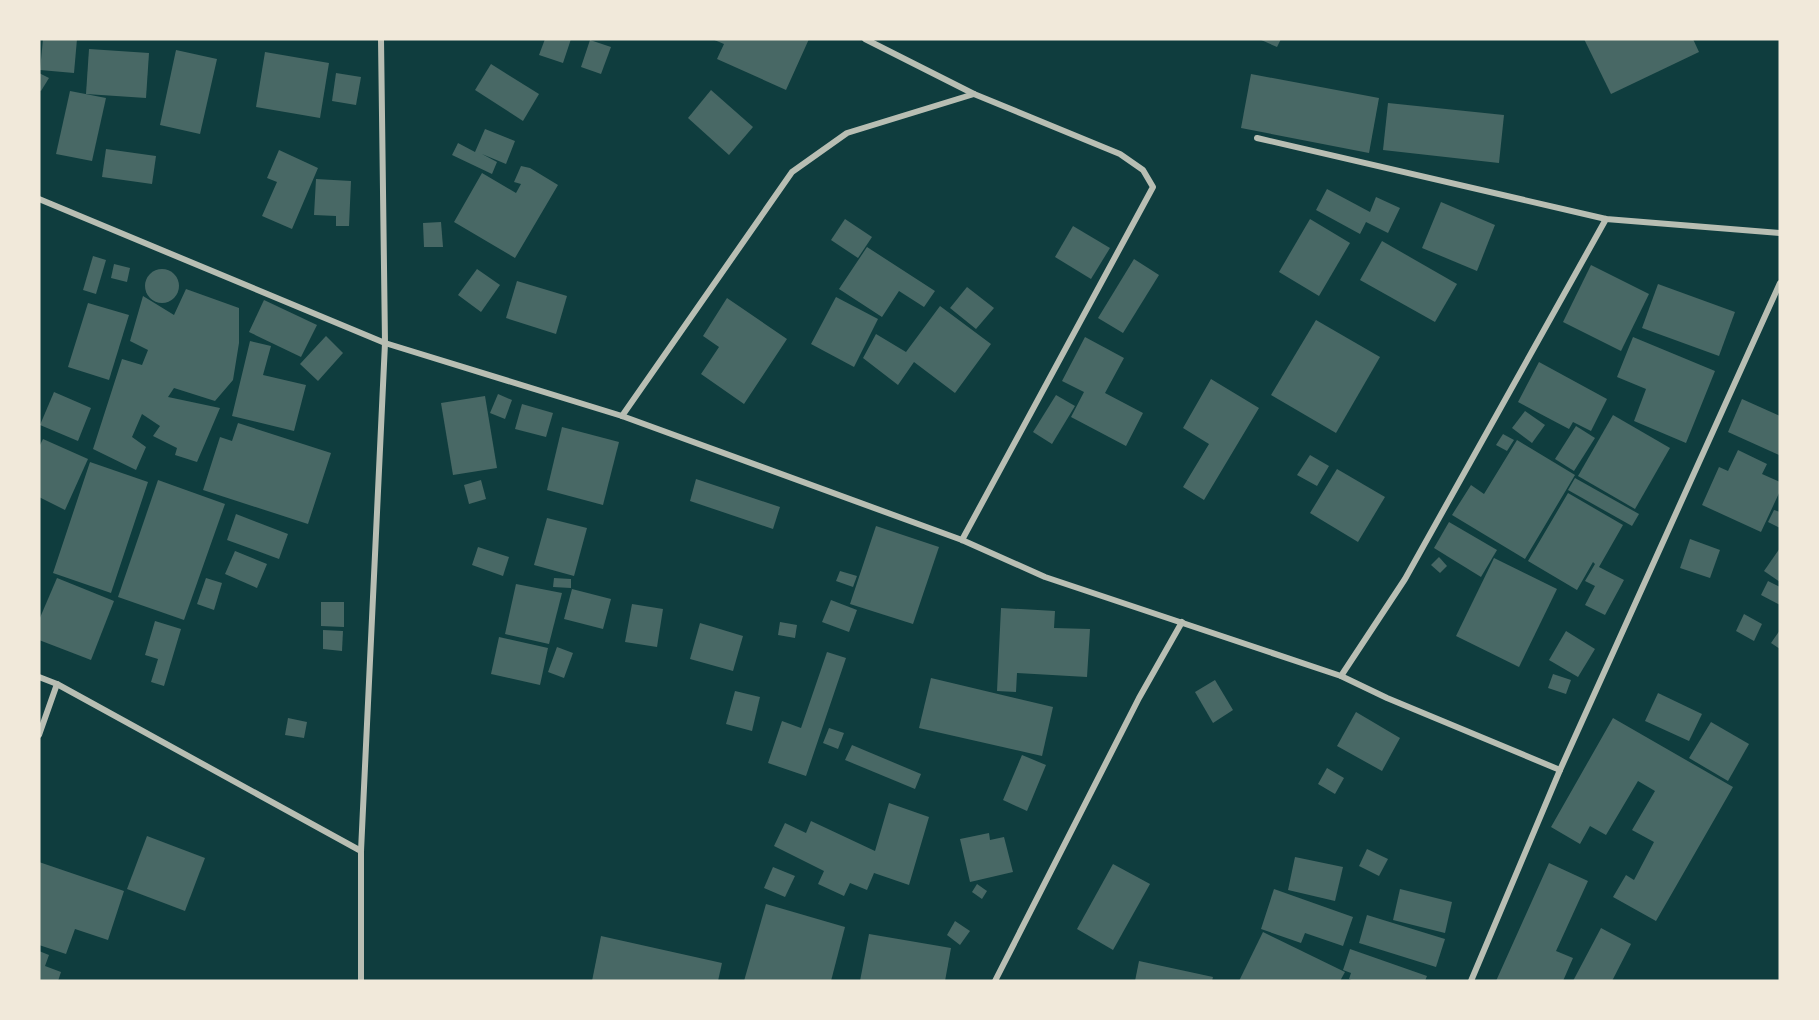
<svg xmlns="http://www.w3.org/2000/svg" width="1819" height="1020" font-family="'Public Sans',sans-serif">
	<rect width="100%" height="100%" fill="#0f3d3e"/>
	<g fill="#486865">
		<path d="M43,39H77L74,73L40,70Z"/>
		<path d="M545,39H571L563,63L539,55Z"/>
		<path d="M712,39H809L786,90L717,59L724,44Z"/>
		<path d="M1259,39H1281L1277,47Z"/>
		<path d="M1584,39H1693L1699,52L1611,94Z"/>
		<path d="M590,40L611,47L601,74L581,67Z"/>
		<path d="M89,49L149,53L146,98L86,94Z"/>
		<path d="M176,50L217,59L200,134L160,125Z"/>
		<path d="M265,52L329,63L320,118L256,107Z"/>
		<path d="M491,64L539,94L523,121L475,90Z"/>
		<path d="M39,73L49,78L41,91L39,90Z"/>
		<path d="M336,73L361,77L356,105L332,101Z"/>
		<path d="M1251,74L1379,98L1369,153L1241,128Z"/>
		<path d="M711,90L753,127L729,155L688,118Z"/>
		<path d="M70,91L106,98L92,161L56,154Z"/>
		<path d="M1388,103L1504,115L1499,163L1383,150Z"/>
		<path d="M485,129L515,141L506,164L482,154L497,162L492,174L452,155L458,143L475,152Z"/>
		<path d="M106,149L156,156L152,184L102,177Z"/>
		<path d="M279,150L318,168L292,229L262,216L277,182L267,178Z"/>
		<path d="M521,166L530,168L558,185L515,258L454,222L482,173L516,193L521,184L514,182Z"/>
		<path d="M316,179L351,181L349,226H336V216L314,215Z"/>
		<path d="M1327,189L1370,212L1376,197L1400,208L1388,233L1366,222L1360,234L1316,210Z"/>
		<path d="M1441,202L1495,225L1477,271L1422,248Z"/>
		<path d="M845,219L872,237L858,258L831,240Z"/>
		<path d="M1310,219L1350,243L1319,296L1279,272Z"/>
		<path d="M441,222L443,247H424L423,223Z"/>
		<path d="M1073,226L1110,248L1091,279L1055,257Z"/>
		<path d="M1382,241L1457,284L1435,322L1360,280Z"/>
		<path d="M867,247L935,291L924,307L899,291L882,317L839,289Z"/>
		<path d="M93,256L106,260L96,294L83,290Z"/>
		<path d="M1134,259L1159,275L1123,333L1098,318Z"/>
		<path d="M114,264L130,268L127,282L111,278Z"/>
		<path d="M1591,265L1649,294L1621,351L1563,322Z"/>
		<path d="M477,269L500,285L481,312L458,295Z"/>
		<circle cx="162" cy="286" r="17"/>
		<path d="M517,281L567,296L556,334L506,318Z"/>
		<path d="M1658,284L1735,312L1719,356L1642,328Z"/>
		<path d="M967,287L994,308L976,329L950,308Z"/>
		<path d="M186,289L239,308V343L233,380L215,401L174,388L168,397L220,408L197,462L175,455L177,448L153,436L160,426L142,414L132,437L146,447L136,470L93,449L122,359L142,365L148,350L130,341L143,296L174,315Z"/>
		<path d="M836,297L878,319L854,367L811,344Z"/>
		<path d="M727,298L787,339L744,404L701,374L719,347L703,336Z"/>
		<path d="M264,300L317,325L301,357L249,332Z"/>
		<path d="M88,303L129,315L109,380L68,367Z"/>
		<path d="M940,306L991,344L955,393L914,362L898,385L863,358L876,334L906,352Z"/>
		<path d="M1316,320L1380,357L1336,433L1271,395Z"/>
		<path d="M326,336L343,353L318,381L300,364Z"/>
		<path d="M1085,337L1124,358L1105,393L1143,413L1126,446L1071,417L1084,392L1062,381Z"/>
		<path d="M1633,337L1715,371L1686,443L1634,421L1646,389L1617,377Z"/>
		<path d="M250,341L271,346L263,375L306,385L294,431L232,416Z"/>
		<path d="M1539,362L1607,399L1591,431L1573,422L1569,429L1518,402Z"/>
		<path d="M1211,379L1259,408L1204,500L1183,487L1209,444L1183,428Z"/>
		<path d="M54,392L91,408L78,441L40,425Z"/>
		<path d="M498,394L512,400L505,419L490,413Z"/>
		<path d="M1056,395L1075,406L1052,444L1033,432Z"/>
		<path d="M485,396L497,468L453,475L441,403Z"/>
		<path d="M1742,399L1780,416L1779,455L1728,432Z"/>
		<path d="M522,404L553,413L546,437L515,429Z"/>
		<path d="M1525,411L1545,425L1532,443L1512,428Z"/>
		<path d="M1613,415L1670,448L1635,509L1578,476Z"/>
		<path d="M238,423L331,453L308,524L203,490L220,437L232,441Z"/>
		<path d="M1576,426L1595,438L1574,471L1555,459Z"/>
		<path d="M562,427L619,442L603,505L547,490Z"/>
		<path d="M1503,434L1514,440L1507,451L1496,445Z"/>
		<path d="M43,439L88,459L65,510L39,497V447Z"/>
		<path d="M1517,440L1575,475L1525,559L1452,515L1471,485L1484,494Z"/>
		<path d="M1738,450L1767,464L1762,474L1780,482V491L1761,532L1702,505L1719,467L1728,471Z"/>
		<path d="M1310,455L1329,466L1317,486L1297,475Z"/>
		<path d="M90,462L148,482L111,593L53,573Z"/>
		<path d="M1337,469L1385,497L1358,542L1310,513Z"/>
		<path d="M1575,478L1639,514L1632,526L1568,490Z"/>
		<path d="M696,479L780,507L773,529L690,501Z"/>
		<path d="M158,480L225,504L184,620L118,597Z"/>
		<path d="M481,480L486,499L469,504L464,485Z"/>
		<path d="M1568,493L1623,525L1599,567L1624,580L1605,615L1585,605L1595,586L1585,581L1595,564L1593,562L1577,590L1528,561Z"/>
		<path d="M1774,510L1780,512V528L1768,522Z"/>
		<path d="M236,514L288,534L279,559L227,540Z"/>
		<path d="M547,518L587,528L574,576L534,565Z"/>
		<path d="M1449,522L1497,550L1481,577L1434,548Z"/>
		<path d="M876,526L939,547L913,624L850,604Z"/>
		<path d="M1690,539L1720,550L1710,578L1680,568Z"/>
		<path d="M478,547L509,557L503,576L472,565Z"/>
		<path d="M1780,548V582L1764,571Z"/>
		<path d="M235,551L267,564L257,588L225,574Z"/>
		<path d="M1439,557L1447,566L1440,573L1431,565Z"/>
		<path d="M1494,558L1557,589L1519,667L1456,636Z"/>
		<path d="M840,571L857,576L853,587L836,581Z"/>
		<path d="M57,578L114,601L91,660L39,640V620Z"/>
		<path d="M206,578L222,583L214,610L197,604Z"/>
		<path d="M554,578L571,579V588L553,587Z"/>
		<path d="M1768,581L1780,587V605L1761,595Z"/>
		<path d="M516,584L562,593L549,644L505,634Z"/>
		<path d="M572,589L611,599L603,629L564,619Z"/>
		<path d="M831,600L857,610L849,632L822,622Z"/>
		<path d="M321,602H344V627L321,626Z"/>
		<path d="M632,604L663,609L657,647L625,642Z"/>
		<path d="M1001,608L1055,611L1054,628L1090,629L1087,677L1017,673L1016,692L997,691Z"/>
		<path d="M1744,614L1762,624L1754,641L1736,631Z"/>
		<path d="M155,621L181,629L164,686L151,682L158,659L145,655Z"/>
		<path d="M780,622L797,625L795,638L778,635Z"/>
		<path d="M700,623L743,636L733,671L690,659Z"/>
		<path d="M323,630L343,631L342,651L323,649Z"/>
		<path d="M1780,630V649L1771,643Z"/>
		<path d="M1566,631L1595,649L1578,677L1549,660Z"/>
		<path d="M499,637L548,648L540,685L491,674Z"/>
		<path d="M557,647L573,653L564,678L548,672Z"/>
		<path d="M827,652L846,658L806,776L768,763L782,721L801,728Z"/>
		<path d="M1553,674L1571,680L1566,694L1548,688Z"/>
		<path d="M931,678L1053,707L1042,756L919,728Z"/>
		<path d="M1215,680L1233,710L1213,723L1195,692Z"/>
		<path d="M735,691L760,697L752,731L726,724Z"/>
		<path d="M1658,693L1702,714L1689,741L1645,721Z"/>
		<path d="M1356,712L1400,738L1382,771L1337,746Z"/>
		<path d="M288,718L307,722L304,738L285,735Z"/>
		<path d="M1613,718L1733,787L1656,921L1613,897L1626,875L1634,880L1654,842L1632,830L1655,791L1638,781L1606,835L1590,826L1580,844L1551,827Z"/>
		<path d="M1711,722L1749,744L1728,781L1689,758Z"/>
		<path d="M829,728L844,733L838,749L823,743Z"/>
		<path d="M852,745L921,774L915,789L845,760Z"/>
		<path d="M1022,755L1046,765L1027,811L1003,800Z"/>
		<path d="M1327,768L1344,778L1335,794L1318,784Z"/>
		<path d="M889,803L929,817L909,885L874,873L867,890L850,883L844,896L818,884L824,871L774,846L785,823L806,833L811,821L875,851Z"/>
		<path d="M989,833L990,840L1004,837L1013,872L970,882L960,839Z"/>
		<path d="M147,836L205,858L185,911L127,889Z"/>
		<path d="M1367,849L1388,859L1379,876L1359,866Z"/>
		<path d="M1295,857L1343,867L1335,901L1288,890Z"/>
		<path d="M39,862L124,891L108,940L75,929L66,954L39,945Z"/>
		<path d="M1549,863L1588,881L1556,951L1573,958L1563,981H1496Z"/>
		<path d="M1113,864L1150,884L1113,950L1077,929Z"/>
		<path d="M773,867L795,876L785,897L764,888Z"/>
		<path d="M977,884L987,891L982,899L972,892Z"/>
		<path d="M1274,889L1353,917L1343,946L1305,933L1301,943L1261,929Z"/>
		<path d="M1400,889L1452,902L1445,933L1393,920Z"/>
		<path d="M766,904L845,927L831,981H744Z"/>
		<path d="M1367,915L1445,939L1436,967L1359,943Z"/>
		<path d="M955,921L970,931L960,945L947,935Z"/>
		<path d="M1601,928L1631,944L1612,981H1573Z"/>
		<path d="M1263,932L1345,972L1340,981H1239Z"/>
		<path d="M869,934L951,948L945,981H860Z"/>
		<path d="M601,936L722,963L718,981H592Z"/>
		<path d="M1350,949L1427,976L1425,981H1354L1349,979L1351,973L1343,970Z"/>
		<path d="M39,951L49,955L45,966L61,972L58,981H39Z"/>
		<path d="M1139,961L1213,977L1212,981H1135Z"/>
	</g>
	<g fill="none" stroke-linecap="round" stroke-linejoin="round">
		<g stroke="#b8beb3" stroke-width="6">
			<path d="M865,39L974,94L1120,154L1143,170L1153,187L962,540"/>
			<path d="M1257,138L1606,219L1780,233"/>
			<path d="M39,199L385,343L622,416L962,540L1045,577L1341,676L1405,579L1606,219"/>
			<path d="M622,416L792,172L847,133L974,94"/>
			<path d="M1341,676L1387,698L1560,770"/>
			<path d="M39,677L57,684L361,851"/>
			<path d="M39,735L57,684"/>
			<path d="M361,981V851L385,343L381,39"/>
			<path d="M995,981L1139,698L1182,622"/>
			<path d="M1471,981L1560,770L1780,283"/>
		</g>
	</g>
	<rect width="1819" height="1020" fill="none" stroke="#f1e9da" stroke-width="81"/>
</svg>
